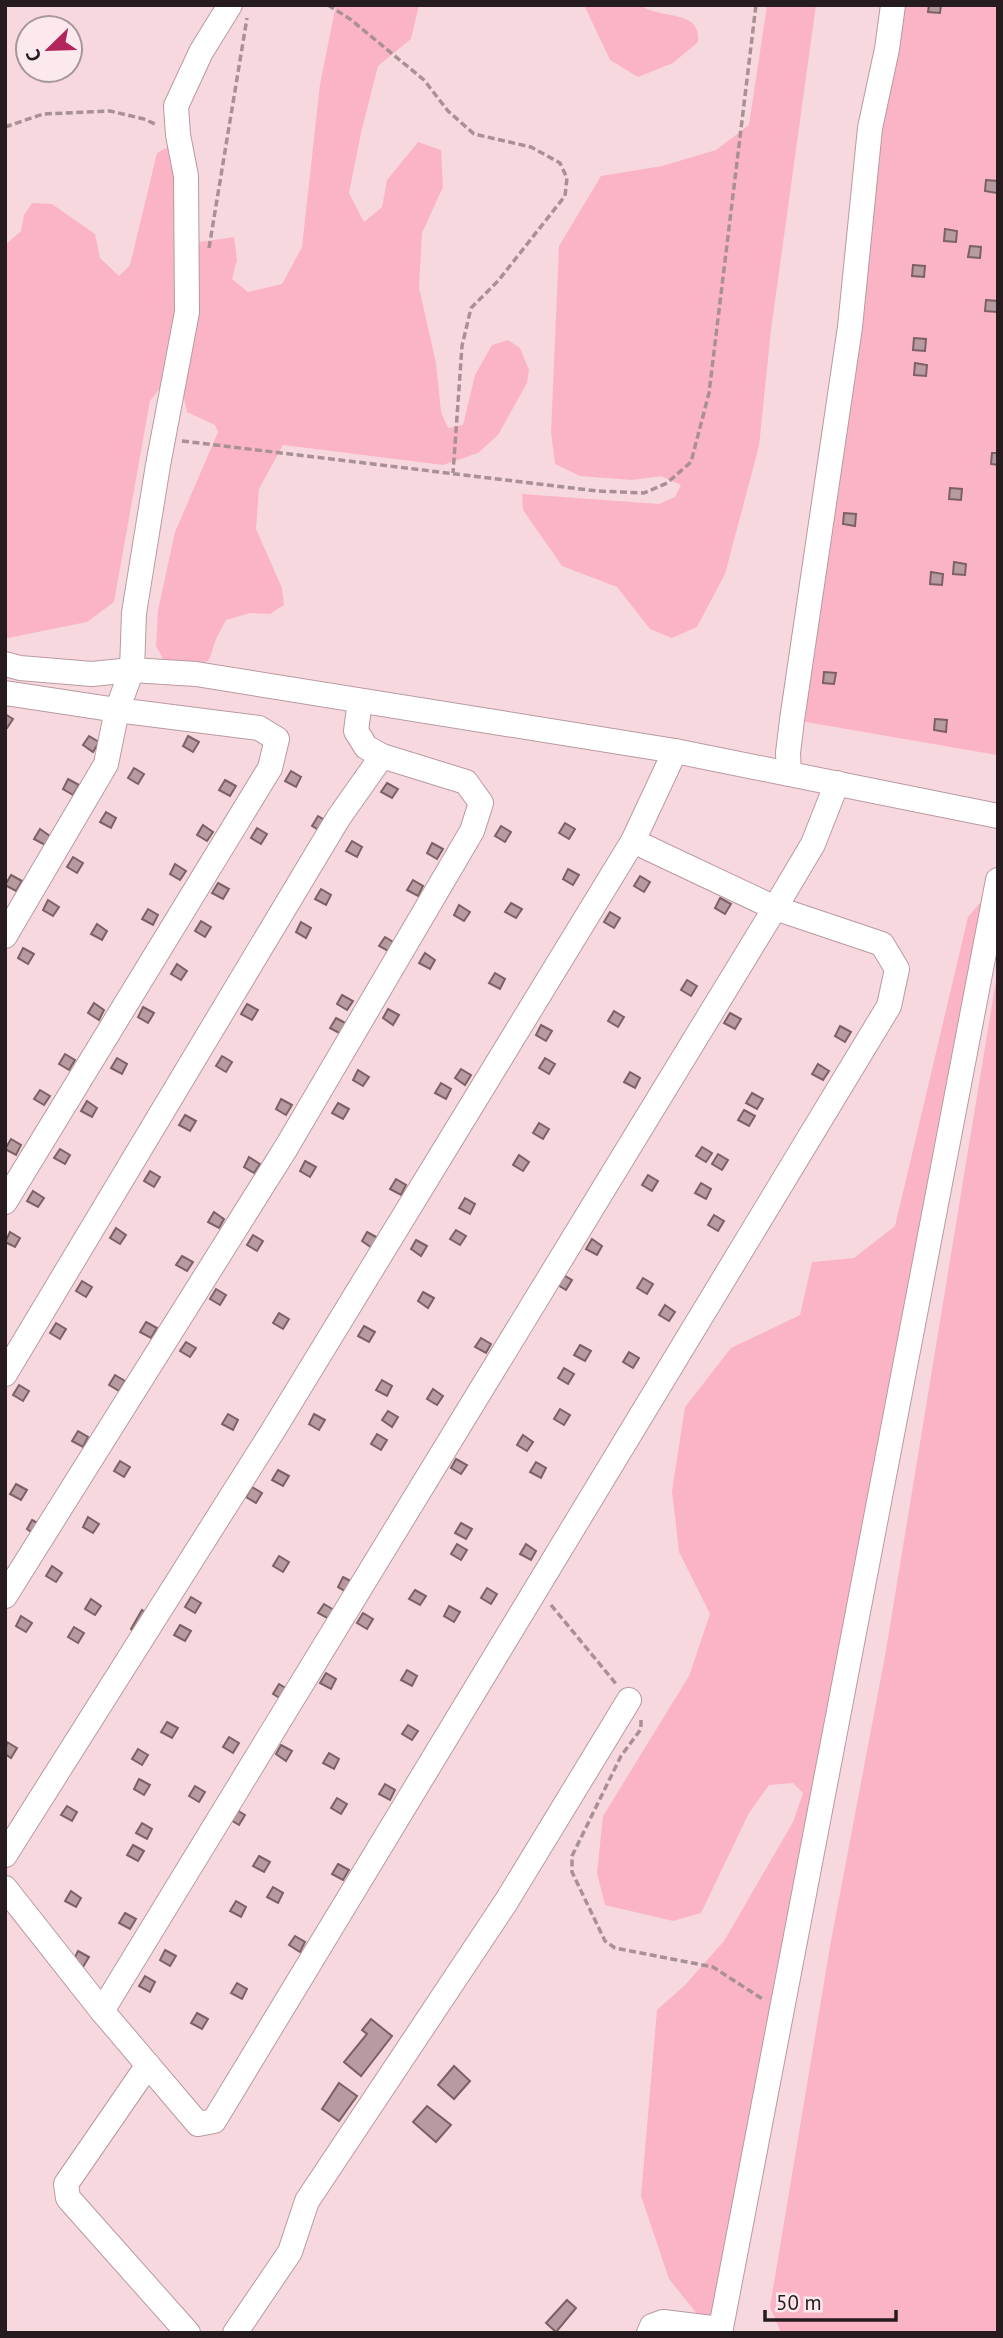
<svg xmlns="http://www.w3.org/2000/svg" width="1003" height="2338" font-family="'PT Sans',sans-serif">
	<rect width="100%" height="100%" fill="#f8d8df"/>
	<g fill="#fbb4c6">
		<path d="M336,5H419L411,39L378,66L361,133L349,193L364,222L382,207L387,180L418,142L441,150L443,187L422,233L419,288L436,363L441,412L448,428L463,425L475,375L492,345L508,340L520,348L529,370L527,383L498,435L478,453L443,465L283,445L259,489L256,529L282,588L284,605L270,614L250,613L226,620L216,639L209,660L195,667L165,663L156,646L158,610L175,532L218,432L215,425L187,412L182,388L163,384L150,401L114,602L87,622L8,638L5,636V245L21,231L24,215L32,203L52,204L95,234L100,258L119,276L130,265L157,153L170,146L177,162V231L199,242L234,237L237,260L232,279L248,292L282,284L302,247L320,84Z"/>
		<path d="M584,5H641C658,20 702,8 698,42L673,63L638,77L610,60Z"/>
		<path d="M767,5H816L771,330L759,446L725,574L697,627L672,638L650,629L617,587L562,566L523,510L522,494L659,504L675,497L681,485L661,476L632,480L580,476L555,464L551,432L559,246L601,176L662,166L716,150L749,125Z"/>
		<path d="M900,5H998L997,755L800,721L877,129Z"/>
		<path d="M991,897L721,2323L698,2315L669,2279L641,2196L657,2010L685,1985L724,1941L793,1822L803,1793L793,1783L769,1785L749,1813L701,1913L673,1921L605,1905L597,1873L603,1816L689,1676L710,1614L679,1552L672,1491L685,1407L731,1348L800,1315L812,1262L854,1258L895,1226L968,917L979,904Z"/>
		<path d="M998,968V2333H781L770,2307L830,1946L885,1656Z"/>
	</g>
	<g fill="#b89aa1" stroke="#7b6066" stroke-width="2">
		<path d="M929,5H941L940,13L928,12Z"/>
		<path d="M986,180L998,181L997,193L985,191Z"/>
		<path d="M945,229L957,231L956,242L944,241Z"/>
		<path d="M970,246L981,247L980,258L968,257Z"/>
		<path d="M913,265L925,266L924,277L912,276Z"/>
		<path d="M986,300L998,301L997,312L985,311Z"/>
		<path d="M914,338L926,339L925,351L913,350Z"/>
		<path d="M915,363L927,365L926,376L914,375Z"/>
		<path d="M992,453H998V465L991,464Z"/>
		<path d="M950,488L962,489L961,500L949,499Z"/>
		<path d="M844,513L856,514L855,526L843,524Z"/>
		<path d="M954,562L966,564L965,575L953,574Z"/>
		<path d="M931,572L943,574L942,585L930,584Z"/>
		<path d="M824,672L836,673L834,684L823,683Z"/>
		<path d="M5,714L13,719L7,728H5Z"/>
		<path d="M935,719L947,720L946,732L934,730Z"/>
		<path d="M89,736L99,742L93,752L83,745Z"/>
		<path d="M188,736L199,742L193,752L183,746Z"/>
		<path d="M134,768L144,774L138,784L128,778Z"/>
		<path d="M291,771L301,777L296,787L285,781Z"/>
		<path d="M68,779L79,785L73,795L63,789Z"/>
		<path d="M225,780L236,786L230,796L219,790Z"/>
		<path d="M387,783L398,789L392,798L381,792Z"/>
		<path d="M106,812L116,818L111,828L100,822Z"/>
		<path d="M318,816L328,822L322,832L312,826Z"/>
		<path d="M565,823L575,829L569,839L559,833Z"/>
		<path d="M203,825L213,832L207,841L197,835Z"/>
		<path d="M501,826L511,832L505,842L495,836Z"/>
		<path d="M257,828L267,834L261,844L251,838Z"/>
		<path d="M40,829L50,836L45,845L34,839Z"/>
		<path d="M352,841L362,847L357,857L346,851Z"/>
		<path d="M432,843L443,849L437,859L427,853Z"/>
		<path d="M73,857L83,863L77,873L67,867Z"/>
		<path d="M175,864L186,871L180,880L170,874Z"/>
		<path d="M568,869L579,875L573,885L563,879Z"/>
		<path d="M11,875L22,881L16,891L5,885Z"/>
		<path d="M640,876L650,882L644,892L634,886Z"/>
		<path d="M413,880L423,886L418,896L407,890Z"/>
		<path d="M218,883L229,889L223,899L212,893Z"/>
		<path d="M321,889L331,895L326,905L315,899Z"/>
		<path d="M720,898L731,904L725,914L715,908Z"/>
		<path d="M48,900L59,907L53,916L43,910Z"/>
		<path d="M511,903L522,909L516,918L505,912Z"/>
		<path d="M459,905L470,912L464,921L454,915Z"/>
		<path d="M148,909L158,915L153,925L142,919Z"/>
		<path d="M610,912L620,918L614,928L604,922Z"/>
		<path d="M201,921L211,927L205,937L195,931Z"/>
		<path d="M301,922L311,928L306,938L296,932Z"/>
		<path d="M97,924L107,931L102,940L91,934Z"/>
		<path d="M385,937L395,943L390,952L379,946Z"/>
		<path d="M23,948L34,954L28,964L18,958Z"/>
		<path d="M425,953L435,960L430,969L419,963Z"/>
		<path d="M177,964L187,971L181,980L171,974Z"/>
		<path d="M495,973L505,979L500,989L489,983Z"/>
		<path d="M687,980L697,986L691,996L681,990Z"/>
		<path d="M342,995L353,1001L347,1010L337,1004Z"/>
		<path d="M94,1003L104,1010L99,1020L88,1013Z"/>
		<path d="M247,1004L258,1010L252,1020L241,1014Z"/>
		<path d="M143,1007L154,1013L148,1023L138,1017Z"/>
		<path d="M388,1009L399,1015L393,1025L383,1018Z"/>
		<path d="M614,1011L624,1017L618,1027L608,1021Z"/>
		<path d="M730,1013L741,1019L735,1029L724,1023Z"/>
		<path d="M336,1018L347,1024L341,1034L330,1028Z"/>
		<path d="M541,1025L552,1031L546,1041L536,1035Z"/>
		<path d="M840,1026L851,1032L845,1042L835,1036Z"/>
		<path d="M65,1054L75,1060L69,1070L59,1064Z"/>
		<path d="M222,1056L232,1062L226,1072L216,1066Z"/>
		<path d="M117,1058L127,1064L122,1074L111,1068Z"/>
		<path d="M545,1058L555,1064L549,1074L539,1068Z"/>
		<path d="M818,1064L829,1071L823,1080L812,1074Z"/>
		<path d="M461,1069L471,1075L465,1085L455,1078Z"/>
		<path d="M358,1070L369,1077L363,1086L353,1080Z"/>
		<path d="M630,1072L640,1078L635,1088L624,1082Z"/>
		<path d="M441,1083L451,1089L446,1099L435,1093Z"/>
		<path d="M40,1090L50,1096L44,1105L34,1099Z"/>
		<path d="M752,1093L763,1099L757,1109L746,1103Z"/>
		<path d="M281,1099L292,1105L286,1115L276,1109Z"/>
		<path d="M87,1101L97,1108L92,1117L81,1111Z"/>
		<path d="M338,1103L349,1109L343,1119L332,1113Z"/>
		<path d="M744,1110L755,1116L749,1126L738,1120Z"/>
		<path d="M185,1115L196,1121L190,1131L179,1125Z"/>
		<path d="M539,1123L549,1129L543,1139L533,1133Z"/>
		<path d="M11,1139L21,1145L16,1155L5,1149Z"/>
		<path d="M702,1147L712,1153L706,1162L696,1156Z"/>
		<path d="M60,1149L70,1155L65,1164L54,1158Z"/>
		<path d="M718,1154L728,1160L722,1170L712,1164Z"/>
		<path d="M519,1155L529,1162L523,1171L513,1165Z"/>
		<path d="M249,1157L260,1164L254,1173L244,1167Z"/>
		<path d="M305,1161L316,1167L310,1177L300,1171Z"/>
		<path d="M150,1171L160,1177L154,1187L144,1181Z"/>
		<path d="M648,1175L658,1181L652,1191L642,1185Z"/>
		<path d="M396,1179L406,1185L401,1195L390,1189Z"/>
		<path d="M701,1183L711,1189L706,1199L695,1193Z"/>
		<path d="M33,1191L44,1198L38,1207L27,1201Z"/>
		<path d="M465,1198L475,1204L470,1214L459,1208Z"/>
		<path d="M214,1212L224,1219L219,1228L208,1222Z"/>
		<path d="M714,1215L724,1221L718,1231L708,1225Z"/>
		<path d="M116,1228L126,1235L120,1244L110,1238Z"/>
		<path d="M456,1230L466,1236L460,1245L450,1239Z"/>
		<path d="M10,1232L20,1238L15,1247L5,1242Z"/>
		<path d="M367,1232L378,1238L372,1248L362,1241Z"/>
		<path d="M253,1235L263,1241L257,1251L247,1245Z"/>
		<path d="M592,1239L602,1246L597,1255L586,1249Z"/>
		<path d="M416,1240L427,1246L421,1256L411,1249Z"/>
		<path d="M182,1256L193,1262L187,1271L176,1265Z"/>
		<path d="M562,1274L572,1280L566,1290L556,1284Z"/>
		<path d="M643,1278L653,1284L647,1294L637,1288Z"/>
		<path d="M82,1281L92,1287L86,1297L76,1291Z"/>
		<path d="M216,1289L226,1295L220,1305L210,1299Z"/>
		<path d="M423,1292L434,1298L428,1308L418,1301Z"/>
		<path d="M665,1305L675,1312L669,1321L659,1315Z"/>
		<path d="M279,1313L289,1319L283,1329L273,1323Z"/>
		<path d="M146,1322L157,1328L151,1338L140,1332Z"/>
		<path d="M56,1323L66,1329L60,1339L50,1333Z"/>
		<path d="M364,1326L375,1332L369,1342L358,1336Z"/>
		<path d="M481,1338L491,1344L486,1353L475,1347Z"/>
		<path d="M186,1342L196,1348L190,1357L180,1351Z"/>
		<path d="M580,1345L591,1351L585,1361L574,1355Z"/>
		<path d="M629,1352L639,1358L633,1368L623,1362Z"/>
		<path d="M564,1368L574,1374L568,1384L558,1378Z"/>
		<path d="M115,1375L125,1381L119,1391L109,1385Z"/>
		<path d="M382,1380L392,1386L387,1396L376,1390Z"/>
		<path d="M19,1385L29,1391L23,1401L13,1395Z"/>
		<path d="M433,1389L443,1396L437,1405L427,1399Z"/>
		<path d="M560,1409L570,1415L564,1425L554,1419Z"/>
		<path d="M388,1411L398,1417L392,1427L382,1420Z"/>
		<path d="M228,1414L238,1420L233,1430L222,1424Z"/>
		<path d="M314,1414L325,1420L319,1430L309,1424Z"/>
		<path d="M78,1431L88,1437L83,1447L72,1441Z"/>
		<path d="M377,1434L387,1440L381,1450L371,1444Z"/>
		<path d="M523,1435L533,1442L527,1451L517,1445Z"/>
		<path d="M456,1459L467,1465L461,1474L451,1468Z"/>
		<path d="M120,1461L130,1467L124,1477L114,1471Z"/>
		<path d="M536,1462L546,1468L541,1478L530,1472Z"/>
		<path d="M278,1470L289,1476L283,1486L272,1480Z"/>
		<path d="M16,1484L27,1490L21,1500L10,1494Z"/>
		<path d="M252,1487L262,1493L256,1503L246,1497Z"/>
		<path d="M88,1517L99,1524L93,1533L83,1527Z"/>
		<path d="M32,1520L43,1526L37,1536L27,1529Z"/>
		<path d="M461,1523L472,1529L466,1539L455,1533Z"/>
		<path d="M457,1544L467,1550L461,1560L451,1554Z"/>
		<path d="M526,1544L536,1551L531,1560L520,1554Z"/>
		<path d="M279,1556L289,1562L283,1572L273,1566Z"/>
		<path d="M52,1566L62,1573L56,1582L46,1576Z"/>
		<path d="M343,1577L354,1583L348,1593L338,1587Z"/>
		<path d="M487,1588L497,1594L491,1604L481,1598Z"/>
		<path d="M415,1590L426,1596L420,1605L409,1599Z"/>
		<path d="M191,1597L201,1603L195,1613L185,1607Z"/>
		<path d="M91,1599L101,1606L95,1615L85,1609Z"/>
		<path d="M324,1604L334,1610L329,1619L318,1613Z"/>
		<path d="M449,1606L460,1612L454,1622L444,1616Z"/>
		<path d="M142,1610L153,1617L141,1636L131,1629Z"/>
		<path d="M363,1613L373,1619L367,1629L357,1623Z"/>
		<path d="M21,1616L32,1623L26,1632L16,1626Z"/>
		<path d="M180,1625L191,1631L185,1641L174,1635Z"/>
		<path d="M74,1627L84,1633L78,1643L68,1637Z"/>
		<path d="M407,1670L417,1676L412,1686L401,1680Z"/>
		<path d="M326,1673L336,1679L331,1689L320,1683Z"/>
		<path d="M279,1684L289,1690L283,1700L273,1694Z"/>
		<path d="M167,1722L178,1728L172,1738L161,1732Z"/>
		<path d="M408,1725L418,1731L412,1740L402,1734Z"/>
		<path d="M229,1737L239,1743L233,1753L223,1747Z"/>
		<path d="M7,1742L17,1748L11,1758L5,1754Z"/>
		<path d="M281,1745L292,1751L286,1761L276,1754Z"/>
		<path d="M138,1749L148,1755L142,1765L132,1759Z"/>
		<path d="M329,1753L339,1759L334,1769L323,1763Z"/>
		<path d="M139,1779L150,1785L144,1795L134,1789Z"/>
		<path d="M385,1784L395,1790L390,1800L379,1794Z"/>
		<path d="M195,1786L205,1792L199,1802L189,1796Z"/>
		<path d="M337,1798L347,1804L341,1814L331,1808Z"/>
		<path d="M67,1806L77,1812L72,1821L61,1815Z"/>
		<path d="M235,1809L245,1815L239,1825L229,1819Z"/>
		<path d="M142,1823L152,1829L147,1839L136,1833Z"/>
		<path d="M133,1845L144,1851L138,1861L127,1855Z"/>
		<path d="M259,1856L270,1862L264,1872L253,1866Z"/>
		<path d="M338,1864L349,1870L343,1880L332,1874Z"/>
		<path d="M273,1887L283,1893L278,1903L267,1897Z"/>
		<path d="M71,1891L81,1898L76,1907L65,1901Z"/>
		<path d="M236,1901L246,1907L241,1917L230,1911Z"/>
		<path d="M125,1913L136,1919L130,1929L119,1923Z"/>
		<path d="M295,1936L305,1942L300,1952L289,1945Z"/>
		<path d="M165,1950L176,1956L170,1966L160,1960Z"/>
		<path d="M78,1951L89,1957L83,1967L73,1961Z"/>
		<path d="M145,1976L155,1982L150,1992L139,1986Z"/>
		<path d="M237,1983L247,1989L242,1999L231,1993Z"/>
		<path d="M197,2013L208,2019L202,2029L191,2023Z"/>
		<path d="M371,2019L392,2036L361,2076L344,2062L367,2034L362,2030Z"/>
		<path d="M454,2066L470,2081L454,2099L438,2085Z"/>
		<path d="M339,2083L357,2096L339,2121L322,2109Z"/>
		<path d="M427,2106L451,2125L436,2142L413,2122Z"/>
		<path d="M567,2300L576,2308L556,2332L546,2323Z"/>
	</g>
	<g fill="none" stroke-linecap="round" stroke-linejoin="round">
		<defs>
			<g id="minor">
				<path d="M5,664L20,668L92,674L132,670L196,674L675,751L998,816"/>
				<path d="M5,693L117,710L259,728L277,739L270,768L5,1202"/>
				<path d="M789,774L788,753L792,720L850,327L870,128L887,49L893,5"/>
				<path d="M5,936L106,764L117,710L132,670L134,613L158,465L187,312L186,176L178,135L176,106L201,52L230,5"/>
				<path d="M5,1374L339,817L382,756"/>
				<path d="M5,1596L286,1148L472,831L481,803L466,782L382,756L366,747L356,731L360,701"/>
				<path d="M5,1855L274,1429L633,841L675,751"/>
				<path d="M5,1888L102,2011L198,2124L214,2121L889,1006L897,969L882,944L775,908L633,841"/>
				<path d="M102,2011L775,908L813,844L837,783"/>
				<path d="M148,2065L66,2184L68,2198L188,2333"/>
				<path d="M235,2333L290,2252L307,2201L506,1902L629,1700"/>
				<path d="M649,2333L652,2326L663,2322L720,2329"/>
				<path d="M720,2333L998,880"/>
			</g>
		</defs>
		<use href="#minor" stroke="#b89aa1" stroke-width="26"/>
		<g stroke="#a89095" stroke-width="3.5" stroke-dasharray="7 3.5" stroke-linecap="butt">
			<path d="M328,5L350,19L424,80L448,111L474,134L531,147L560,163L567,178L565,196L498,281L471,308L462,346L453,473"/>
			<path d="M5,127L43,114L110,111L144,119L157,125"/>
			<path d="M209,248L247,18"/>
			<path d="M182,441L597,491L644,493L667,483L691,462L709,393L756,5"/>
			<path d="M551,1605L617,1685"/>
			<path d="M641,1720V1729L621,1756L572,1856V1872L605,1941L615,1948L713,1967L764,2000"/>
		</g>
		<use href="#minor" stroke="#fff" stroke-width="24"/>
	</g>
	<rect width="1003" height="2338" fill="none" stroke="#261b1e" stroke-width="14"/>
	<g transform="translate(49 49) rotate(247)"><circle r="33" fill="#fce9ed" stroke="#a6979a" stroke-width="2"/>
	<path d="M0-5L12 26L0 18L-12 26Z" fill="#b1245c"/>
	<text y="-10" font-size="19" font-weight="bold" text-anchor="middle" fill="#261b1e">С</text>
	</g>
	<path d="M765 2310v10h131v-10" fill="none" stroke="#261b1e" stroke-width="3.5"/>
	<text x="776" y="2310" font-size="21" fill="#261b1e" stroke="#fce9ed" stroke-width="5" paint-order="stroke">50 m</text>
</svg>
